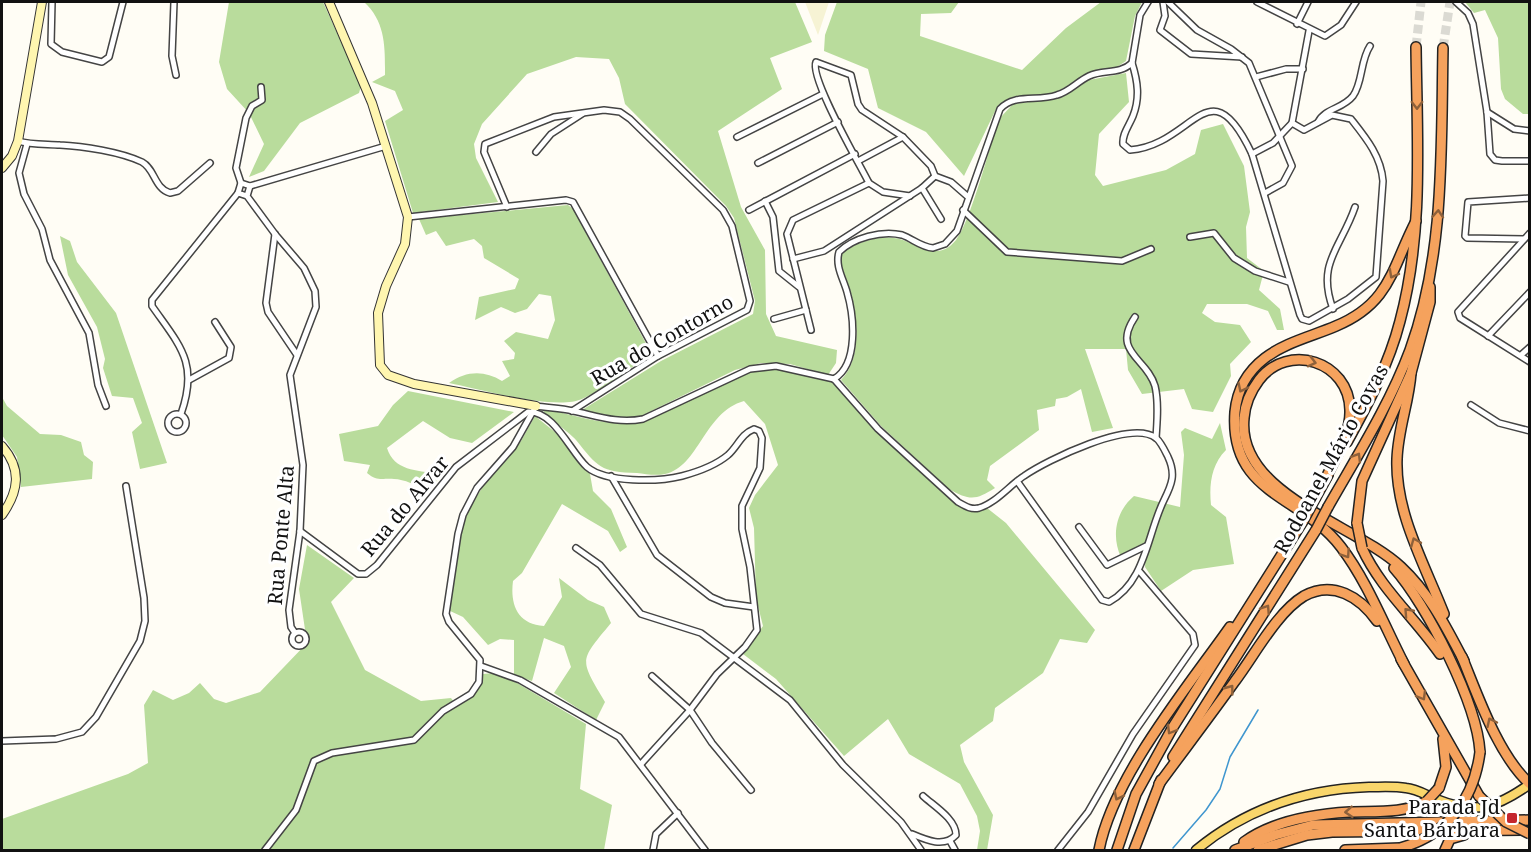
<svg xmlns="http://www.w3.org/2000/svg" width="1531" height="852" font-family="'Noto Serif',serif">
	<rect width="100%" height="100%" fill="#fffdf5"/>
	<path fill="#f6f3d4" d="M805,2H829L818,35Z"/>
	<g fill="#b9dc9c">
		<path d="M229,2H323L361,86L359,93L300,123L264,171L249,177L264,144L249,113L227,89L219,62Z"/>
		<path d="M364,2H795L812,42L770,58L782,89L718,131L741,207L765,250L766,314L776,336L837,350L836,363L828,375L790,364L761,363L735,370L641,416L622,418L582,410L661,361L753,314L755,301L734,218L726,206L625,104L619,78L609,59L576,57L527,74L482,124L474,144L476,158L498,202L413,213L385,121L403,110L395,91L372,82L385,75C385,48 386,22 364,2Z"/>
		<path d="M837,2H959L951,13L921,14L920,36L1022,70L1066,28L1101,2H1142L1135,16L1126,61L1117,67L1096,70L1053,94L1012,97L997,107L964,176L926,132L878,108L868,69L824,51L825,35Z"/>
		<path d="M1465,2H1529V114H1523L1505,99L1501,89L1498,38L1485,10L1474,13Z"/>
		<path d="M1126,73L1129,102L1099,134L1095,175L1103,186L1166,170L1195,154L1201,130L1223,124L1244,166L1250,212L1246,227L1247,258L1264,271L1259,290L1280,309L1284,330H1277L1268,311L1247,304H1207L1202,313L1215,322L1240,325L1251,342L1230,364L1231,376L1213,412L1192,409L1184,389L1142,394L1128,370L1126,349H1085L1113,428L1092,432L1081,389L1067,397L1056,399L1055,406L1037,410L1039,430L990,466L987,480L995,488C976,500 970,501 949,489L881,426L841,380C862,360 858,316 850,290C847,278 839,266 842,254C855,241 886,233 903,240C922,247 939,261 956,240C971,221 990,145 999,119L1013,104L1061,98L1089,80Z"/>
		<path d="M568,205L573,209L649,349L648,356C627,370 605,389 582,399C556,411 479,389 449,383C466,371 484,370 502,381L510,376L502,361L514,359L515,353L504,341L516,332L548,339L555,320L551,296L539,294L527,309L515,313L501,307L475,320L479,297L515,289L519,279L484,258L482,246L474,239L446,246L436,231L426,235L419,219Z"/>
		<path d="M60,236L70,241L77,262L116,313L167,463L140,469L132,432L142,423L133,398L112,396L103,368L105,359L97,327L68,275Z"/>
		<path d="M776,369L833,382L876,431L956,504L971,511L987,508L1006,523L1095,630L1087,643L1060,639L1043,673L995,708L993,721L960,745L964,762L993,815L987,850H977L980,831L977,816L960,784L909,754L888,719L844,756L776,679L743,654L763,626L756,598L754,528L749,508L755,495L778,465L765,424L744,401C704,412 699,467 665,474C656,476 645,474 637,473C600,472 598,467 576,440C568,431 546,417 542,409C575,414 611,429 644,422L737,376L750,371Z"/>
		<path d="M408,391L514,412L472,443L450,438L423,421L387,448C394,471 417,470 437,474L436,483L426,489C417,486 404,479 394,479C382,478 378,482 367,473L370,465L344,461L339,434L378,426L393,405Z"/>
		<path d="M2,397L7,406L40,434L61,435L81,442L84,455L93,462L92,479L21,487L17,457L2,435Z"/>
		<path d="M535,416L560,436L590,474L593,491L611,509L627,547L620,552L608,531L562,504L522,573L513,581C510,604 517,624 544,626L562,597L559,578L588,600L604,607L611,623C579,662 579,658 605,702L596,720L554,693L571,667L564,646L544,638L532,681L514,675V640L500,639L488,645L463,617L448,610L462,525L470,507L487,480L521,441Z"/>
		<path d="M1220,423L1226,450C1211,465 1209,485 1211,505L1226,517L1234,564L1193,570L1161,591L1145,567L1146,548L1121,557C1111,536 1116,511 1134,496L1180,507L1184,455L1181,432L1185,428L1212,439Z"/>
		<path d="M307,545L354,578L331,602L365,670L421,701L451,698L454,702L413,738L332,751L312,759L294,809L262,850H2V819L128,774L148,763L144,705L153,690L173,700L189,693L200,683L214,699L226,703L260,692L307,643L299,589Z"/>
		<path d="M494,673L517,683L586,724L580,789L612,805L604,850H268L298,811L316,762L333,756L415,742L444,713L472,696L478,689L483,674Z"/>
	</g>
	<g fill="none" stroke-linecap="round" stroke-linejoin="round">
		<path stroke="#3f96cf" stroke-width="1.5" d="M1173,848L1206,810L1220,789L1230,757L1258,710"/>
		<g stroke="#dbdad3" stroke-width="9" stroke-dasharray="9 4.5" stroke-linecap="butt">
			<path d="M1416,47L1421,2"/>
			<path d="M1443,48L1450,2"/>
		</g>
		<defs>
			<g id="street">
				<path d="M52,2L51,44L62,52L102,62L109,57L123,2"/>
				<path d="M174,2L172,56L176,75"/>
				<path d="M1163,2L1165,16L1160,30L1191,54L1242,57"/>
				<path d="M1168,2L1197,30L1231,49L1249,63L1292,166L1283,183L1265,193"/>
				<path d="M1257,2L1325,36L1341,25L1356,2"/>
				<path d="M1456,2L1468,13L1473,24L1487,112L1490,154L1495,160L1502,161H1530"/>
				<path d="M1297,24L1308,2"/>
				<path d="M1132,63C1138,82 1140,98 1133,116C1129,126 1122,134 1123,144L1130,150C1194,145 1209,63 1252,154L1300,315L1302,319L1309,321L1348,299L1376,277L1383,181C1381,156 1366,138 1351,119L1332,115L1304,130L1292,123L1309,31"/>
				<path d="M1256,77L1286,69H1303"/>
				<path d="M1487,112L1514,129L1530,131"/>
				<path d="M1318,122C1325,108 1343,109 1353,96C1363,82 1360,61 1370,46"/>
				<path d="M737,137L823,94"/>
				<path d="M18,141C31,145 46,144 60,145C83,146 121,152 142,162C155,169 154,188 170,193L178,191L210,163"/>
				<path d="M27,144L19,173L24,194L42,229L50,260L89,333L98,385L106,406"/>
				<path d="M536,152L551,134L582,114"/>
				<path d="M1252,154L1273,143L1292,123"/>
				<path d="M858,161L903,137"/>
				<path d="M758,163L838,122"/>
				<path d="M241,183L236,168L246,118L252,106L262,100L261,87"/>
				<path d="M250,186L386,146"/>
				<path d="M922,188L941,219"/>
				<path d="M247,196L250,186L241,183L238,193L247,196L275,234L304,268L315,291L316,307L290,375L303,465L300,531L289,610L291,627L295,633"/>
				<path d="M910,196L883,192L869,183C859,163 809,77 816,62L851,75L858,104L862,110L903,137L931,166L935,176L951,182L967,196"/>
				<path d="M765,201L773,217L779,271L799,287"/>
				<path d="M507,207L484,152L485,144L554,117L604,110L620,112L630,119L723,210L732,226L750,301L747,310L658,356L572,411"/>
				<path d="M749,210L855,154"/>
				<path d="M963,210L1007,252L1122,261L1151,249"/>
				<path d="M408,217L566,200L573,202L658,356"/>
				<path d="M1530,233L1458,312L1460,318L1530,362"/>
				<path d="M275,234L266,303L268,312L297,355"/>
				<path d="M1190,237L1214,233L1234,258L1255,271L1289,282"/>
				<path d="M1524,239L1467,238L1465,236L1468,202L1530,198"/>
				<path d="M793,259L824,251L922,188L935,176"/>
				<path d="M1333,309C1316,263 1341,248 1355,207"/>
				<path d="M1135,317C1111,352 1147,358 1155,386C1159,403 1157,422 1156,438"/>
				<path d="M774,319L806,310"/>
				<path d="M811,330L787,234L793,220L869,183"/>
				<path d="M1488,336L1530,292"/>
				<path d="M1521,355L1530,347"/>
				<path d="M834,379L878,429L958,502C965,506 971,510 979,508C996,503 1010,485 1024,476C1047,460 1131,419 1156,438C1161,442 1165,451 1168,457C1176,474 1172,484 1164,500C1147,534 1146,582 1109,602L1102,600L1017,481"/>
				<path d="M834,379C859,364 854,316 847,292C843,278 835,266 839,252C853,238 882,230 902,235C913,239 921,247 933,248L945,244L957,231L1000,109C1015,93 1037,102 1057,95C1069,92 1078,81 1089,76C1104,69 1119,75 1132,63L1140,15L1148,2"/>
				<path d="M189,380L229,358L231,347L215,322"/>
				<path d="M1471,405L1499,423L1530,431"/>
				<circle cx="177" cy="423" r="9"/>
				<path d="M181,414C199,363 180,346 152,306V300L238,193"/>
				<path d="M611,476L657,555L711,597L725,603L754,607"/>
				<path d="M1079,527L1107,565L1146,546"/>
				<path d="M300,531L358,574H366L377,565L456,467L528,412C554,410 571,453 587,467C606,483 658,482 682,476C697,472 716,465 728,455C738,446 741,434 754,429L759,431L762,438L760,468L742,506V529L750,567L757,630L745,647L717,674L690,710L641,764"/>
				<path d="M576,548L600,565L641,614L701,633L790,700L843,765L901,822L921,850"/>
				<circle cx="299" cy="639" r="7"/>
				<path d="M481,666L520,680L619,737L705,850"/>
				<path d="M652,676L690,710L712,743L751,790"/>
				<path d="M2,741L56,739L82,732L96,717L140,641L145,621L144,598L126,486"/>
				<path d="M912,834C926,840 944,848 956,835C956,819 934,806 923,796"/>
				<path d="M950,841L955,850"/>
				<path d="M265,850L296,810L314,761L332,753L414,740L443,711L471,694L479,682L480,660L449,622L446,614L458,534L463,515L477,488L513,447L536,406C548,408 561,408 573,411C597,416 618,424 643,419L750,369L776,366L834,379"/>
				<path d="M653,850L656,834L678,813"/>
				<path d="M1058,850L1088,812L1133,734L1195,645L1193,634L1140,572"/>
			</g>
			<g id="secondary">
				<path d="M329,2L372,103L408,217L405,244L386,286L378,313L380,365L388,375L414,384L536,406"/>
				<path d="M2,168L12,156L18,141L42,2"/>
				<path d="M2,446C22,469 19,491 2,515"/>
			</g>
			<path id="primary" d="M1196,850C1246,809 1304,789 1369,787C1381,787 1394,786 1406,788C1417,789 1426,795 1436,799C1476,815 1496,808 1530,784"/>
			<g id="highway">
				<path d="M1411,373C1409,402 1398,429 1397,459C1395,513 1425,565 1444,614"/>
				<path d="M1347,442C1368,404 1389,364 1400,321C1424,232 1417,138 1416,47"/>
				<path d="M1326,478C1335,458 1351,433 1350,410C1349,361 1288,342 1259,380C1250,392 1245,404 1244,418C1236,494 1355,524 1401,567C1430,594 1446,627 1464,661"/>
				<path d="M1316,497L1328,475"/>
				<path d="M1328,507C1357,456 1389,406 1410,350C1445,254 1441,149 1443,48"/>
				<path d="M1357,523L1362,481L1411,373L1430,302V287"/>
				<path d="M1362,548C1380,588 1415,618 1440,654"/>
				<path d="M1394,568C1427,605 1477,703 1480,752"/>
				<path d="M1462,657C1478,696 1498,755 1530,784"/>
				<path d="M1401,659L1479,796"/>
				<path d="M1404,664C1384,625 1367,581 1341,547C1302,495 1229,495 1235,412C1237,390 1248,371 1265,358C1286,342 1313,336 1336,326C1391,303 1392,267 1416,221"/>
				<path d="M1173,757L1316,530"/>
				<path d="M1159,784C1184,750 1210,716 1235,681C1254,656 1277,612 1304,596C1333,580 1360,597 1377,621"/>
				<path d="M1439,788L1446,767L1443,739"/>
				<path d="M1244,842C1273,821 1315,814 1350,812C1374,811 1405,814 1427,801"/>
				<path d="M1099,850C1113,777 1187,688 1230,627"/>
				<path d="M1117,850L1136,794L1173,727L1303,521"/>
				<path d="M1134,850L1161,780"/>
				<path d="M1235,850L1275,835L1313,825L1530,820"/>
				<path d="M1258,850L1307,835L1332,832L1523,830"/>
				<path d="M1345,850L1400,848"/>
				<path d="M1445,850L1450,839L1464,835"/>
			</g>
		</defs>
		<use href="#street" stroke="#444" stroke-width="8"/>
		<use href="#secondary" stroke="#333" stroke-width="10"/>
		<use href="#primary" stroke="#222" stroke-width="11"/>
		<use href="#highway" stroke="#222" stroke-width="12"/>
		<use href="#street" stroke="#fff" stroke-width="5"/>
		<use href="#secondary" stroke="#fff6b0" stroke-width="8"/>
		<use href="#primary" stroke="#f9d66b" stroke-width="8"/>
		<use href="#highway" stroke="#f5a25d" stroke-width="9"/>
		<defs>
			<g id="highway-bridge">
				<path d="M1303,521L1316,497"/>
				<path d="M1357,523L1362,548"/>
				<path d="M1316,530L1328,507"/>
				<path d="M1479,796L1506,822L1530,834"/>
				<path d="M1427,801L1439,788"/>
				<path d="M1400,848C1448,835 1474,799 1480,752"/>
			</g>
		</defs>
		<use href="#highway-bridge" stroke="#222" stroke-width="12" stroke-linecap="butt"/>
		<use href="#highway-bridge" stroke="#f5a25d" stroke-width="9"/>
	</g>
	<defs><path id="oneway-chevron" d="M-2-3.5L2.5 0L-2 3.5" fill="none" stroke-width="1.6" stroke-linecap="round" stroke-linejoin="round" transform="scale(1.5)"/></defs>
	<g stroke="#8e613b">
		<use href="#oneway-chevron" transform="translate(1417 105) rotate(90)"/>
		<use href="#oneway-chevron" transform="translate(1438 214) rotate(-86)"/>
		<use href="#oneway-chevron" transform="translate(1393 274) rotate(119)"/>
		<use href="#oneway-chevron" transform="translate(1312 362) rotate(14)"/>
		<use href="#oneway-chevron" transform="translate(1242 388) rotate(116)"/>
		<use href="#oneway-chevron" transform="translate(1357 457) rotate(-59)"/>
		<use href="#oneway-chevron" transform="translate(1415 542) rotate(-112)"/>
		<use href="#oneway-chevron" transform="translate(1346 554) rotate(56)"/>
		<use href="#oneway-chevron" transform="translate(1266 609) rotate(-57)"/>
		<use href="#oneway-chevron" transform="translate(1408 612) rotate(-132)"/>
		<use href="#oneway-chevron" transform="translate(1230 689) rotate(-53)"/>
		<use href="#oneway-chevron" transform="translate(1422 696) rotate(60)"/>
		<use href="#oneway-chevron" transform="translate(1491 722) rotate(-115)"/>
		<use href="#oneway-chevron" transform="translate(1171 730) rotate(120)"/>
		<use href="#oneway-chevron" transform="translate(1118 796) rotate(116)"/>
		<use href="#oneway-chevron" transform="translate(1349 812) rotate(176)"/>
	</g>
	<rect fill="#c4262e" stroke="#fff" stroke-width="2" x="1506" y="812" width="12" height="12" rx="3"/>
	<g text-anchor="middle" stroke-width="6" stroke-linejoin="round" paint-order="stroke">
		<g font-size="20" fill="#111" stroke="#fff">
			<text transform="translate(662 340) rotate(-30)" y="7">Rua do Contorno</text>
			<text transform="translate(1331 459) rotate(-61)" y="7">Rodoanel Mário Covas</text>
			<text transform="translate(405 506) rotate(-50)" y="7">Rua do Alvar</text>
			<text transform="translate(281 535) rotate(-85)" y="7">Rua Ponte Alta</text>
		</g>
		<g font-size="20" fill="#111" stroke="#fff" text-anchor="end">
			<text x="1500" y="814">Parada Jd<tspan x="1500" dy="23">Santa Bárbara</tspan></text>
		</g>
	</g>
	<rect width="1531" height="852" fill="none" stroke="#111111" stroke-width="6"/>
</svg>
